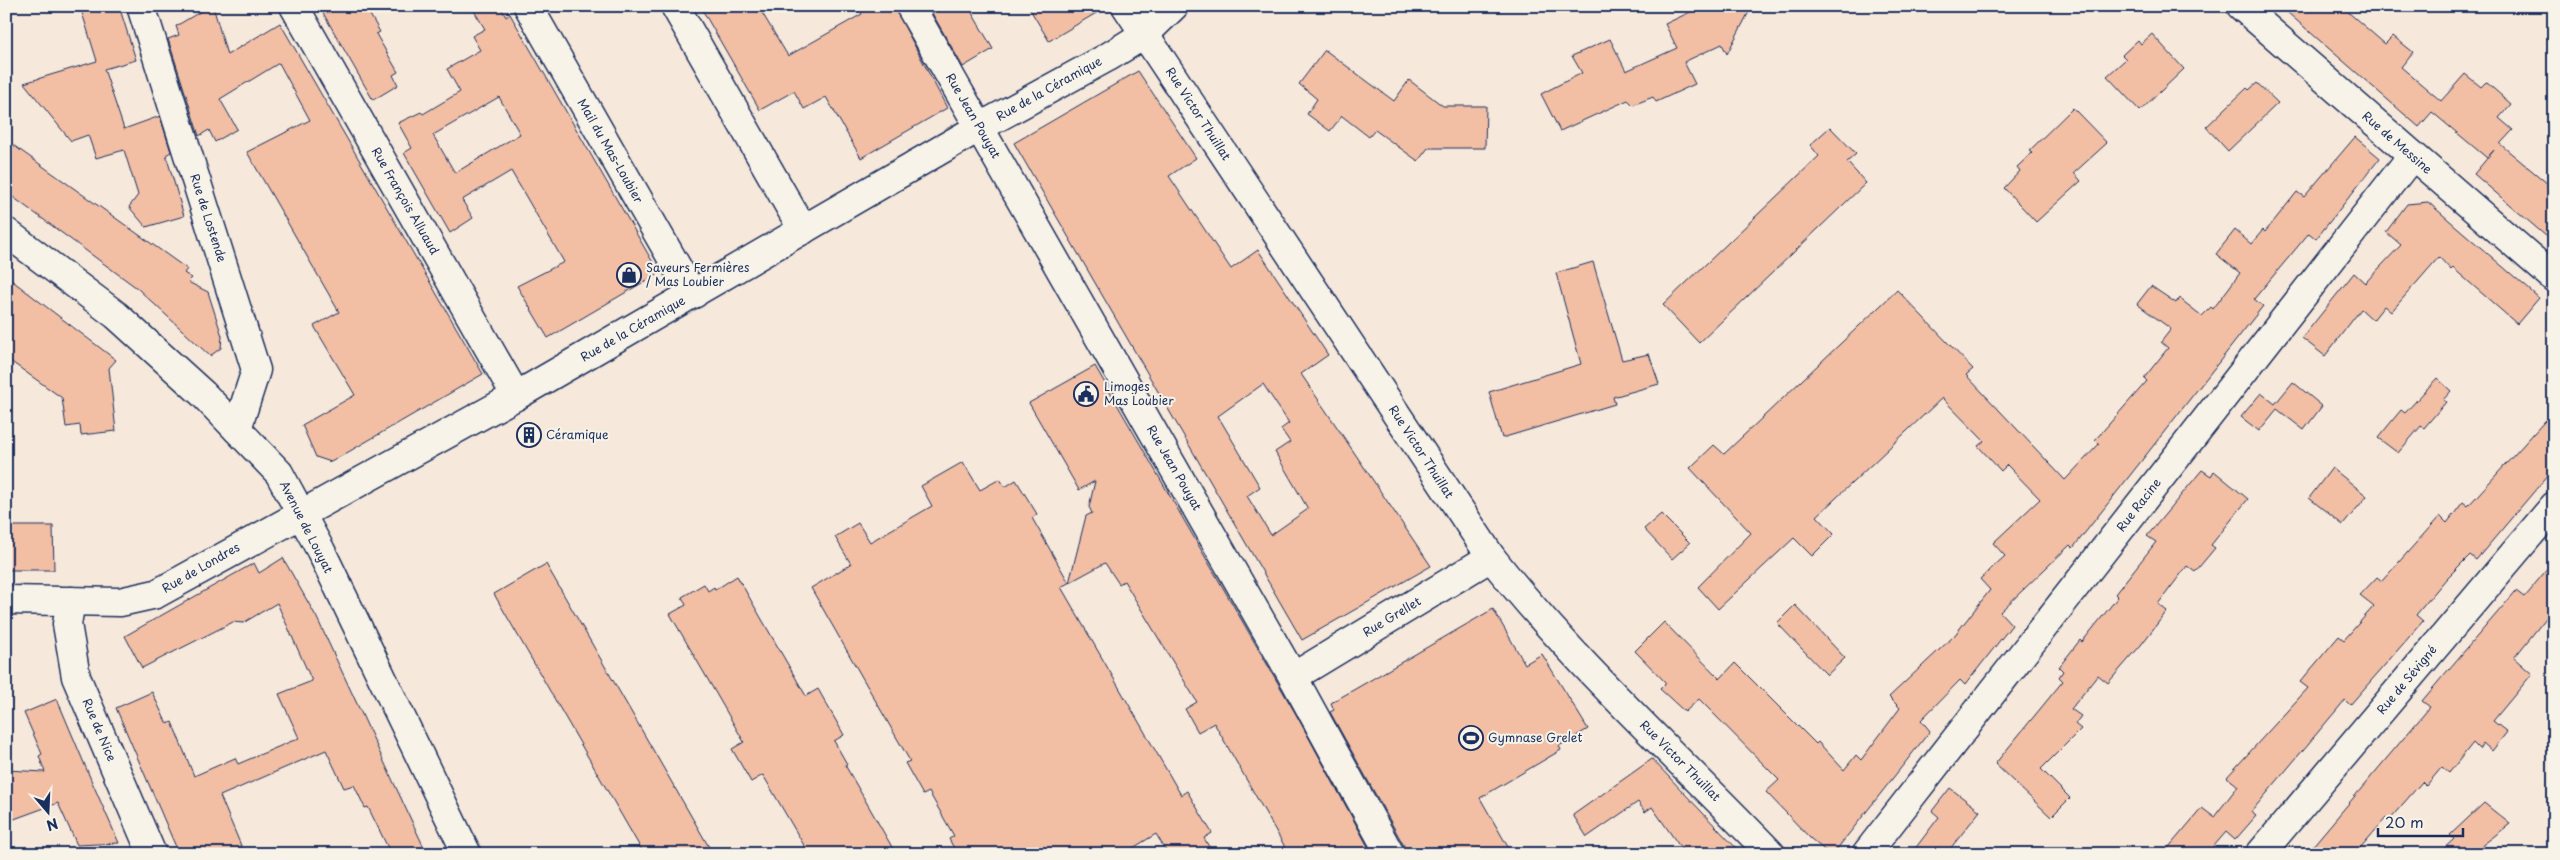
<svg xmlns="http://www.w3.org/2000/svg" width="2560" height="860" font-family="'Playpen Sans',sans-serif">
	<rect width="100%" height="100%" fill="#f6e8da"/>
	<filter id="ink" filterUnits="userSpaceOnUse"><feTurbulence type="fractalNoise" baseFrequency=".02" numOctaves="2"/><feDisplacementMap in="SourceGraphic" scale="10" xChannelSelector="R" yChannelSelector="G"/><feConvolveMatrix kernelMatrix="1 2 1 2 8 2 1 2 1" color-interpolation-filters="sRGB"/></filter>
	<g filter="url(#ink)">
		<g fill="#f2bea4" stroke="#1b2f5e" fill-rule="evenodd">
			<path d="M80,6H119L136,60L104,69L124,129L160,116L171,152L166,155L184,216L146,227L129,207L138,195L124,150L96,158L88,135L71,141L24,83L97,61Z"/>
			<path d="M210,6H213L227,55L280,23L483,374L331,462L316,457L302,425L355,395L314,326L339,312L247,152L310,120L279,63L220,99L237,129L215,142L209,130L199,136L168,39L179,35L176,26Z"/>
			<path d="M319,6H365L380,32L376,34L398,72L393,75L398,85L373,100Z"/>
			<path d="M471,6H500L506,17L510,14L659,273L548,338L517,286L564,262L511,171L462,200L473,218L450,233L404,153L412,148L398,123L421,112L423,114L460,92L447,69L480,50L472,36L485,29ZM499,97L520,134L455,173L433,135Z"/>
			<path d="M700,6H758L788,56L862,14L858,6H894L947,108L861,158L826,97L804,109L794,91L760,110Z"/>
			<path d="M928,6H968L993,49L963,67Z"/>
			<path d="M1028,6H1108L1049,41Z"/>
			<path d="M1703,6H1752L1727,54L1722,44L1684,62L1695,84L1656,102L1653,97L1633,105L1628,100L1560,131L1541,94L1582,73L1572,56L1610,39L1626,71L1677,48L1665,24Z"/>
			<path d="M2280,6H2341L2385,44L2393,36L2413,52L2401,67L2441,101L2465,74L2481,87L2486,82L2511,104L2499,118L2513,130L2500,144L2554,189V243L2474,174L2494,150L2487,158L2432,112L2419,127Z"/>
			<path d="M2152,34L2184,69L2140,111L2107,76L2126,59L2122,55L2138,40L2141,44Z"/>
			<path d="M1325,50L1394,101L1409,80L1443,106H1486L1485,148H1428L1418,161L1375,130L1369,137L1342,116L1330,131L1307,114L1317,99L1299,84Z"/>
			<path d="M1138,71L1196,158L1169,176L1231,269L1258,250L1328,355L1301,374L1431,566L1302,640L1014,143ZM1263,384L1289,423L1281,429L1290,442L1275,452L1308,509L1271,535L1247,496L1260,487L1218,416Z"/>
			<path d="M2257,83L2278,103L2228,151L2206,127L2247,88L2249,90Z"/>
			<path d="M2073,108L2107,143L2074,173L2081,181L2036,222L2004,188L2020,171L2017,167L2032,153L2029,151Z"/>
			<path d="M1830,127L1856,154L1847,162L1866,183L1699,343L1663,305L1819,156L1810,145Z"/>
			<path d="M2355,137L2380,158L2316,239L2309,233L2254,299L2263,306L2073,548L2070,545L2000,612L2012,625L1965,685L1960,680L1921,720L1930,731L1833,854H1829L1810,838L1766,792L1779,780L1699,699L1685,712L1660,689L1666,683L1635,651L1664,622L1720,679L1735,663L1816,744L1818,742L1844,770L1856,755L1861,760L1900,708L1889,697L1954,636L1990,590L1980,579L2005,556L1993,543L2040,499L2007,465L2001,471L1978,446L1984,441L1942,398L1817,516L1834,534L1812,556L1794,538L1718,609L1698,587L1751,533L1690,468L1714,445L1724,454L1897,290L1973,369L1966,375L2065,480L2099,444L2095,440L2147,381L2144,378L2168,348L2161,342L2171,329L2137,304L2151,286L2176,303L2179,298L2202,316L2211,307L2213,309L2240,273L2216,254L2235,230L2251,244L2263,230L2265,232L2297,192L2304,197Z"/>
			<path d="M6,140L187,269L184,273L192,278L188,282L208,292L222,336L221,348L210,356L137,288L6,192Z"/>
			<path d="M2428,202L2539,298L2517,324L2453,268L2451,270L2439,257L2391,312L2384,306L2373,320L2361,309L2325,356L2302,338L2354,273L2365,283L2401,245L2386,232L2407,204Z"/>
			<path d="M1593,262L1622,360L1649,354L1659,384L1613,397L1615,404L1502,438L1489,392L1581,364L1556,273Z"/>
			<path d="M6,276L116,360L109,368L116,431L81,435L80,425L66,427L62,398L6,358Z"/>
			<path d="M1095,366L1297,716L1372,854H1289L1214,723L1198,732L1185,709L1197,702L1124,581L1119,584L1105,563L1061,587L1181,795L1187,791L1212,833L1204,838L1213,854H1168L1156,834L1123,854H957L949,839L954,836L929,792L923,795L905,763L910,761L811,588L851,564L835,537L858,523L870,542L932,506L921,486L963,462L980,490L1000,479L1005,487L1016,480L1037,514L1032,518L1069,583L1086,516L1092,513L1089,507L1095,481L1079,490L1029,403Z"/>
			<path d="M2437,378L2451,391L2443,400L2446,402L2424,428L2421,426L2398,453L2378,438L2401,410L2405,413Z"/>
			<path d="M2293,382L2322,406L2304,430L2277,409L2259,431L2241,417L2261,393L2275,404Z"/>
			<path d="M2554,411V468L2476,560L2470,555L2446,579L2416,615L2423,621L2350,705L2345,700L2251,812L2256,816L2235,840L2226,832L2207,854H2163L2202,808L2214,817L2238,786L2227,777L2308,688L2300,682L2339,636L2344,640L2374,606L2360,595L2377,577L2382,581L2440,516L2447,523L2463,502L2468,506Z"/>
			<path d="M2332,468L2367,496L2343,525L2309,498Z"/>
			<path d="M2202,470L2211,476L2214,471L2248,499L2211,545L2215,548L2195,572L2187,566L2158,604L2167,611L2141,645L2108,683L2098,675L2071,709L2081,716L2075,724L2081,729L2041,769L2070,798L2051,817L1995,764L2063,681L2059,677L2063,671L2059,667L2080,640L2082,642L2118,597L2115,594L2156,542L2147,536Z"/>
			<path d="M1661,514L1690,543L1672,559L1644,529Z"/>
			<path d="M6,526H53L54,570H6Z"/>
			<path d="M283,558L317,618L427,854H391L368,807L365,808L354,785L344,788L326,750L220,796L242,848L229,854H179L116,708L152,692L167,724L172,722L194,776L235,758L238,764L299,738L279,694L312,681L277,603L243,623L233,622L142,668L125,636L254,563L259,573Z"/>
			<path d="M2554,561V608L2514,658L2532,674L2493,721L2507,732L2492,751L2483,743L2479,749L2473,743L2449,773L2442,767L2426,786L2422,782L2389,820L2386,818L2355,854H2306L2430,707L2422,701L2443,676L2516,591L2524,597Z"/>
			<path d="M546,564L713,854H644L494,594Z"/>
			<path d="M737,576L806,696L818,689L844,735L834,741L847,764L845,765L896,854H809L763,775L751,782L732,749L744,742L670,614L686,605L682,597L704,584L708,591L714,587L715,590Z"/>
			<path d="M1795,605L1845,658L1827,675L1777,623Z"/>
			<path d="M1493,609L1525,664L1542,654L1588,729L1559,746L1561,750L1480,798L1512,854H1406L1404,846L1330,712L1334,710L1331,703Z"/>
			<path d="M57,699L92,782L119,843L77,845L58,803L6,822V770L45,772L39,756L42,754L24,713Z"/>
			<path d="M1652,759L1717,828L1742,854H1685L1652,807L1645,812L1638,802L1587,837L1573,815Z"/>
			<path d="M1950,788L1980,811L1946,854H1911L1939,817L1932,811Z"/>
			<path d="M2484,803L2510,824L2471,854H2438L2454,839L2450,835Z"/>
		</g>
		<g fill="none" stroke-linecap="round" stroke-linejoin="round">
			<defs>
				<g id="minor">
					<path d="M141,6L256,370L237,429"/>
					<path d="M294,6L516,396"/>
					<path d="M528,6L686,283L694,294"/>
					<path d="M675,6L803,230"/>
					<path d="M910,6L1293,677L1390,854"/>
					<path d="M1126,6L1491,557C1575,664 1677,756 1771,854"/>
					<path d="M2241,6L2554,278"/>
					<path d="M6,232L116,315L203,394L279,473L321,551L467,854"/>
					<path d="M6,600L120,602L156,594L516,396L980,127L1108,57L1145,34L1174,6"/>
					<path d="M71,601L67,624L76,677L152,854"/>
					<path d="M1293,677L1491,557"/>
					<path d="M1866,854L2412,156"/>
					<path d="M2260,854L2554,506"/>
				</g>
			</defs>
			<use href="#minor" stroke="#1b2f5e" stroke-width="31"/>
			<use href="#minor" stroke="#f7f3e8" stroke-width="28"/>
		</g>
	</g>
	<defs>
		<symbol id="shop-ring" viewBox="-11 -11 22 22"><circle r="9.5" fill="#f7f3e8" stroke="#1b2f5e" stroke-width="1.5"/><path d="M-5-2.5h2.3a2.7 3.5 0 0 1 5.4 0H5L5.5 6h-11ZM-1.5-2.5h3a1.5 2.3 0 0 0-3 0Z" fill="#1b2f5e"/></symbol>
		<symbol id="civic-ring" viewBox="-11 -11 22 22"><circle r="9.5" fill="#f7f3e8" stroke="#1b2f5e" stroke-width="1.5"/><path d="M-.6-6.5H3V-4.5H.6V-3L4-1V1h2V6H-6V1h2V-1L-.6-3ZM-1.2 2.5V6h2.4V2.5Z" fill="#1b2f5e"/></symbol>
		<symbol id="building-ring" viewBox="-11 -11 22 22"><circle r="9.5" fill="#f7f3e8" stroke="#1b2f5e" stroke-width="1.5"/><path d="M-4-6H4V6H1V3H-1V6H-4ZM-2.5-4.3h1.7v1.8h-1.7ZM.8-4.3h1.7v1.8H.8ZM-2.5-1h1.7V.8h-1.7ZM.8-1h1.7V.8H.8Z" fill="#1b2f5e"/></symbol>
		<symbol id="stadium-ring" viewBox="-11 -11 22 22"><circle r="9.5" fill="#f7f3e8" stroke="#1b2f5e" stroke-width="1.5"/><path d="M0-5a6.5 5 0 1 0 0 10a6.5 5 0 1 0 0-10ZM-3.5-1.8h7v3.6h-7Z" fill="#1b2f5e"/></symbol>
	</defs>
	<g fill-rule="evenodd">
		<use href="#shop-ring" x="615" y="261" width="28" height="28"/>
		<use href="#civic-ring" x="1072" y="380" width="28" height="28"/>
		<use href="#building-ring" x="515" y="421" width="28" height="28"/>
		<use href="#stadium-ring" x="1457" y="724" width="28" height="28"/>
	</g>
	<g text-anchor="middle" stroke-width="4" stroke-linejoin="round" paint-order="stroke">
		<g font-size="12" fill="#1b2f5e" stroke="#f7f3e8">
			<text transform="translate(1049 89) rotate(-29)" y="4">Rue de la Céramique</text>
			<text transform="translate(1198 114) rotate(57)" y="4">Rue Victor Thuillat</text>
			<text transform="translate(973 116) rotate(60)" y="4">Rue Jean Pouyat</text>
			<text transform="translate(2397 143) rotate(41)" y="4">Rue de Messine</text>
			<text transform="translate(610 151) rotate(60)" y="4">Mail du Mas-Loubier</text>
			<text transform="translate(405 201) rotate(60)" y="4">Rue François Alluaud</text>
			<text transform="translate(208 218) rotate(72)" y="4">Rue de Lostende</text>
			<text transform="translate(633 329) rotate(-30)" y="4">Rue de la Céramique</text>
			<text transform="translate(1421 452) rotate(57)" y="4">Rue Victor Thuillat</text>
			<text transform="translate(1174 468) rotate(60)" y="4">Rue Jean Pouyat</text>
			<text transform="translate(2139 505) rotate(-52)" y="4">Rue Racine</text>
			<text transform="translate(306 527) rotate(63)" y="4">Avenue de Louyat</text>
			<text transform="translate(201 568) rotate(-30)" y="4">Rue de Londres</text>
			<text transform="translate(1392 617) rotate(-31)" y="4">Rue Grellet</text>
			<text transform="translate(2407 680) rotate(-50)" y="4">Rue de Sévigné</text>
			<text transform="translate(99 730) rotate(67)" y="4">Rue de Nice</text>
			<text transform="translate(1680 761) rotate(45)" y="4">Rue Victor Thuillat</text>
		</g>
		<g font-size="12" fill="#1b2f5e" stroke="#f7f3e8" text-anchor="start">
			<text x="646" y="272">Saveurs Fermières<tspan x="646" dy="14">/ Mas Loubier</tspan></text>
			<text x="1104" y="391">Limoges<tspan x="1104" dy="14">Mas Loubier</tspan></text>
			<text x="546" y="439">Céramique</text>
			<text x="1488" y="742">Gymnase Grelet</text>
		</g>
	</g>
	<rect width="2560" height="860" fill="none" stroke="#f7f3e8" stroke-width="25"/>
	<rect x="12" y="12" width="2535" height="835" fill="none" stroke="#1b2f5e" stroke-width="2" filter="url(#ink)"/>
	<g transform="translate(48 812) rotate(161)" stroke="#f7f3e8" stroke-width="4" paint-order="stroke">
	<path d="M0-4L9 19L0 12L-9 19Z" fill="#1b2f5e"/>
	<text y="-8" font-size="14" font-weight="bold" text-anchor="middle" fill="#1b2f5e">N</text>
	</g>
	<path d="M2378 828v8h85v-8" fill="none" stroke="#1b2f5e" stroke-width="2.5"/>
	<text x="2385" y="828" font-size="15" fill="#1b2f5e" stroke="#f7f3e8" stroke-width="4" paint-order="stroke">20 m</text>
</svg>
